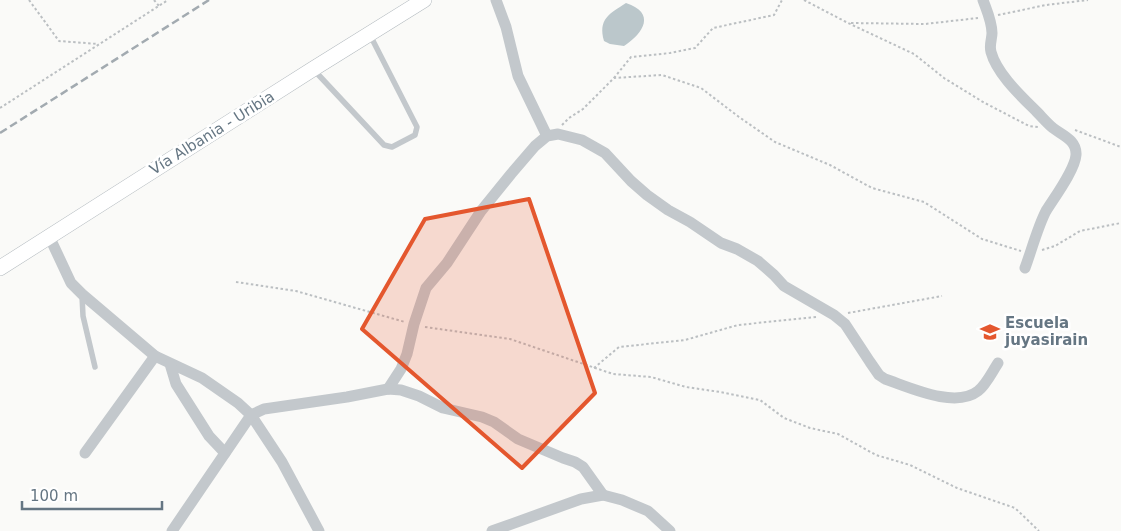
<svg xmlns="http://www.w3.org/2000/svg" width="1121" height="531" font-family="'DejaVu Sans',sans-serif">
	<rect width="100%" height="100%" fill="#fafaf8"/>
	<path fill="#bbc7cb" d="M626,3C656,13 644,33 624,46L610,44L604,41C598,19 609,14 626,3Z"/>
	<g fill="none" stroke-linecap="round" stroke-linejoin="round">
		<defs>
			<path id="secondary" d="M0,268L313,69L424,0"/>
		</defs>
		<use href="#secondary" stroke="#b3babf" stroke-width="16"/>
		<g stroke="#bbbfc2" stroke-width="2" stroke-dasharray="2.5 2.5" stroke-linecap="butt">
			<path d="M29,0L59,41L98,44"/>
			<path d="M154,0L159,6"/>
			<path d="M804,0L848,23L914,54L944,78L983,102L1029,126L1038,127"/>
			<path d="M998,15L1046,5L1088,0"/>
			<path d="M851,23L925,24L978,18"/>
			<path d="M614,78L631,57L670,53L695,48L713,28L774,15L782,0"/>
			<path d="M0,108L168,0"/>
			<path d="M562,125L569,118L583,109L614,78L662,75L701,88L739,117L775,142L830,165L872,188L924,202L982,239L1021,251"/>
			<path d="M1075,130L1121,147"/>
			<path d="M1042,250L1055,246L1080,231L1121,223"/>
			<path d="M236,282L296,291L405,322"/>
			<path d="M848,313L942,296"/>
			<path d="M425,327L510,339L613,374L651,377L686,387L720,392L760,400L784,418L810,428L838,434L876,455L910,465L957,488L1015,508L1039,531"/>
			<path d="M594,368L619,347L685,340L738,325L816,317"/>
		</g>
		<g stroke="#c3c8cc" stroke-width="5.5">
			<path d="M313,69L384,145L392,147L415,135L417,127L370,35"/>
			<path d="M82,296L83,316L95,367"/>
		</g>
		<g stroke="#c3c8cc" stroke-width="11">
			<path d="M496,0L506,27L518,76L547,136"/>
			<path d="M983,0C987,11 992,22 992,33C992,39 989,45 991,52C997,74 1021,96 1037,112C1042,117 1047,123 1053,128C1062,135 1077,140 1076,155C1075,170 1054,198 1046,211C1038,226 1031,252 1025,268"/>
			<path d="M49,236L71,283L82,294L155,356L202,378L238,403L251,415L282,462L319,531"/>
			<path d="M170,364L176,384L209,436L225,453"/>
			<path d="M388,389L401,369L407,354L414,324L426,288L447,263L481,211L511,174L535,146L547,136L558,134L582,140L605,153L631,181L647,195L668,210L690,222L721,243L737,249L758,261L774,275L784,286L834,315L845,324L870,362L879,375L885,379C909,387 955,409 978,391C986,385 992,372 998,363"/>
			<path d="M85,453L155,356"/>
			<path d="M172,531L251,415L264,409L347,397L388,389L401,390L419,396L443,408L482,417L494,422L518,439L563,458L575,462L583,467L603,495"/>
			<path d="M492,531L581,499L603,495L622,500L648,511L670,531"/>
		</g>
		<use href="#secondary" stroke="#fff" stroke-width="15"/>
		<path stroke="#a2aab0" stroke-width="2.5" stroke-dasharray="8 4" stroke-linecap="butt" d="M0,133L209,0"/>
	</g>
	<path fill="#e4572e" fill-opacity="0.2" stroke="#e4572e" stroke-width="4" stroke-linejoin="round" d="M529,199L595,393L522,468L362,329L425,219Z"/>
	<defs>
		<symbol id="school-bare" viewBox="-9 -9 18 18"><path d="M0-5L7-2L0 1L-7-2ZM-4 1L0 2.5L4 1V4Q0 6-4 4Z" fill="#e4572e" stroke="#fff" stroke-width="2.5" paint-order="stroke"/></symbol>
	</defs>
	<g fill-rule="evenodd">
		<use href="#school-bare" x="976" y="318" width="28" height="28"/>
	</g>
	<g text-anchor="middle" stroke-width="5" stroke-linejoin="round" paint-order="stroke">
		<g font-size="15" fill="#657683" stroke="#fff">
			<text transform="translate(212 133) rotate(-32)" y="5">Vía Albania - Uribia</text>
		</g>
		<g font-size="15" font-weight="bold" fill="#657683" stroke="#fff" text-anchor="start">
			<text x="1005" y="328">Escuela<tspan x="1005" dy="17">juyasirain</tspan></text>
		</g>
	</g>
	<path d="M22 501v8h140v-8" fill="none" stroke="#657683" stroke-width="2.5"/>
	<text x="30" y="501" font-size="15" fill="#657683" stroke="#ffffff" stroke-width="4" paint-order="stroke">100 m</text>
</svg>
